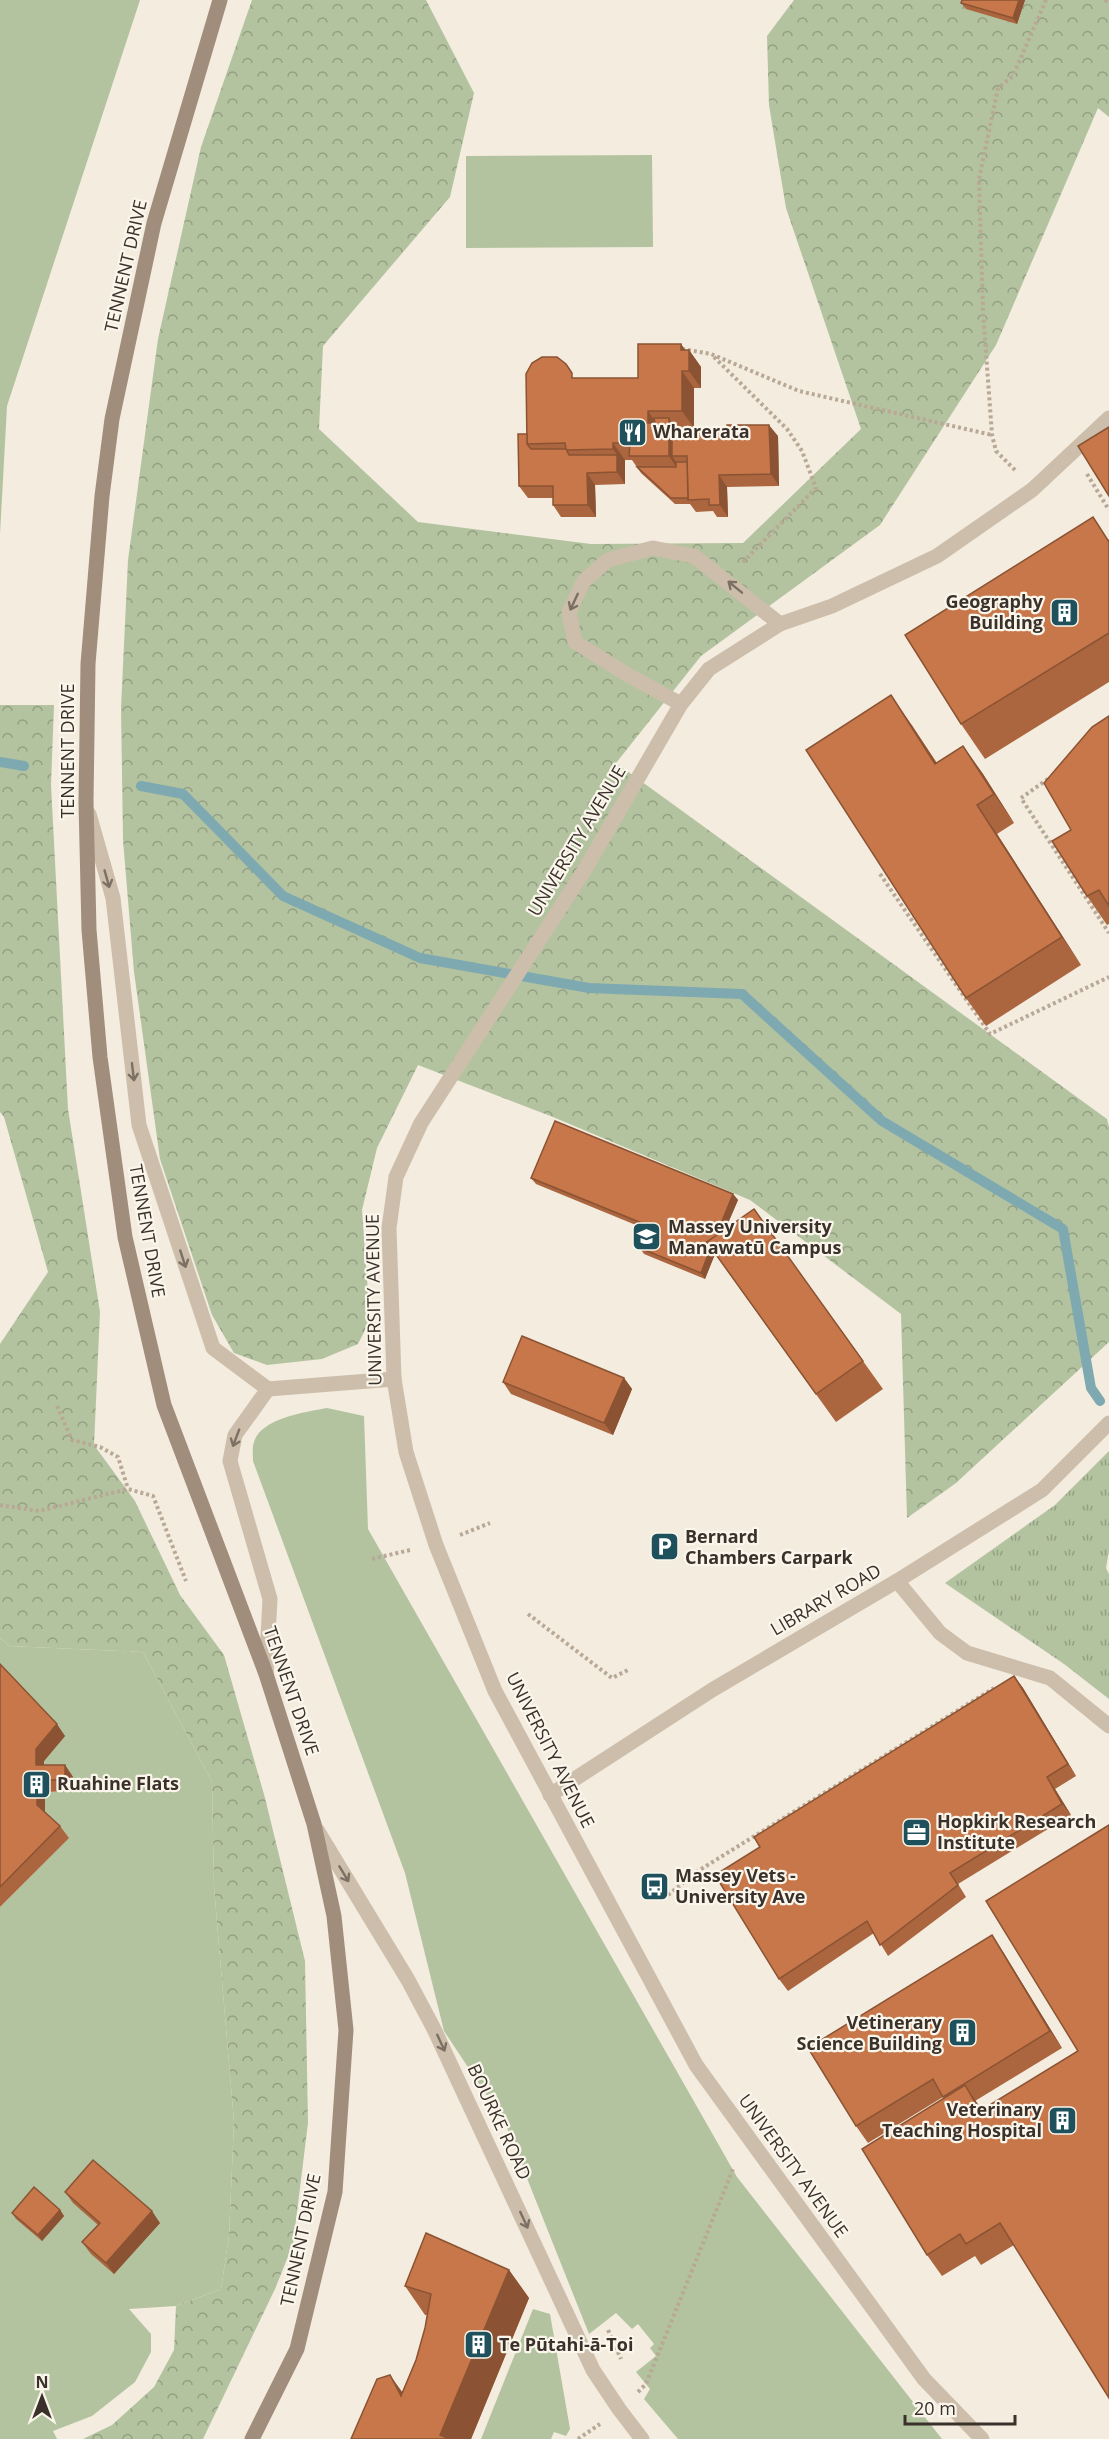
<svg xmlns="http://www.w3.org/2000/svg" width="1109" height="2439" font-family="'Open Sans',sans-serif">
	<defs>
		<pattern id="forest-crowns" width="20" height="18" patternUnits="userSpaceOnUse" patternTransform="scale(1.5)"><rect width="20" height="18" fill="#b3c39f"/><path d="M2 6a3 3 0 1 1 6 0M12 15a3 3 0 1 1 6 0" fill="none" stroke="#939f82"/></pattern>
		<pattern id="park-tufts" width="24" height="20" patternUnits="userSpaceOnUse" patternTransform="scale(1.5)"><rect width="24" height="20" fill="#b3c39f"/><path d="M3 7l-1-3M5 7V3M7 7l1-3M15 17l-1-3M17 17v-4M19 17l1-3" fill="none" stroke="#939f82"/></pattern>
	</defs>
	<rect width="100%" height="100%" fill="#f3ecdf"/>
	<g fill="#b3c39f">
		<path d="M0,0H140L7,406L0,534Z"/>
		<path d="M652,155L653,247L466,248V156Z"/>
		<path d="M327,1408L364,1416L368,1529L737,2177L942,2439H678L644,2399L650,2389L636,2372L656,2356L650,2348L654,2344L638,2324L632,2329L616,2313L589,2334L505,2123L444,2031L405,1873L253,1461C253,1455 252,1447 254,1442C261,1418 306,1412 327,1408Z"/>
		<path d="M0,1638L9,1646L143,1652L212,1782L214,1887L234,2122L229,2236L221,2289L176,2306L129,2309L151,2334V2352L135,2382L92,2416L53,2431L57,2439H0V1907L68,1838L45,1817V1792L73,1791L44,1777L0,1667Z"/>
		<path d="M533,2309L550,2314L570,2429L566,2436L554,2432L551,2439H481Z"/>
	</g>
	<g fill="url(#forest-crowns)">
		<path d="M252,0H426L474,93L450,197L323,346L319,429L418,522L591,544L743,543L861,429L786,208L769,105L767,36L794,0H1109V117L1098,108L996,345L880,525L701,656L616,763L1107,1119L1109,1127V1342L956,1483L907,1518L901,1314L750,1200L553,1117L418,1065L377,1148L362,1210L370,1320L358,1344L322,1359L267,1365L234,1353L212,1315L160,1159L134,972L123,840L121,708L128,560L158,339L201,147Z"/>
		<path d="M0,705H54L51,785L68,1109L100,1312L94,1445L135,1501L180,1595L224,1655L265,1798L305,1961L308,2123L293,2244L275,2289L203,2439H83L112,2425L154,2387L174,2350L176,2306L221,2289L229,2236L234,2122L214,1887L212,1782L143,1652L9,1646L0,1638V1344L48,1272L4,1117L0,1112Z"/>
	</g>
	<path fill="url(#park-tufts)" d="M1109,1451V1551L1106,1568L1109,1574V1699L1064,1664L945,1583L1055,1505Z"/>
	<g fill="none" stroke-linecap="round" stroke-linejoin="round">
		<g stroke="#7ea9b1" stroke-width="10">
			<path d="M0,762L24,766"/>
			<path d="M141,786L183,794L283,896L420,958L589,988L742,994L882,1121L1063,1229L1091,1388L1100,1401"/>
		</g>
		<g stroke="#b8a895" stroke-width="4" stroke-dasharray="3 3" stroke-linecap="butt">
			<path d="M1105,0L1109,3"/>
			<path d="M682,349L711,354L799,391L992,435"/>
			<path d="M714,357L787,429L802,451L816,488L742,563"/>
			<path d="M1015,470L996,451L992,435L983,311L979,179L998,88L1013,76L1046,0"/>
			<path d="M1087,474L1109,510"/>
			<path d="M1048,779L1021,798L1109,933"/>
			<path d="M880,874L990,1034L1109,977"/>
			<path d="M57,1406L72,1440L100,1447L118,1457L128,1489"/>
			<path d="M0,1505L39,1511L128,1489L153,1496L186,1581"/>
			<path d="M460,1535L490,1523"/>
			<path d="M372,1559L410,1550"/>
			<path d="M528,1614L612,1678L628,1670"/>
			<path d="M668,1895L698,1871L994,1688"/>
			<path d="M608,2330L621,2359"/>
			<path d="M638,2392L646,2384L733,2169"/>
			<path d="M578,2439L600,2424"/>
		</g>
		<path stroke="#ccbeab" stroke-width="15" d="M681,704L628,675L575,642L569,612L584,581L608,560L653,548L694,556L780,624"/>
		<g stroke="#ccbeab" stroke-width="15">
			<path d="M89,814L113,898L139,1125L213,1348L268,1389"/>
			<path d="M268,1389L394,1379"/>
			<path d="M897,1581L940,1633L967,1653L1050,1678L1109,1726"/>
			<path d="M266,1674L270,1599L230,1461L235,1435L268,1389"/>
			<path d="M550,1795L712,1690L897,1581L1042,1490L1109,1423"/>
			<path d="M317,1830L408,1980L434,2029L593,2370L619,2409L642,2439"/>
			<path d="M982,2439L924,2379L696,2065L495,1691L436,1545L406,1452L394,1379L389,1228L396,1177L421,1123L584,871L681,704L709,669L780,624L832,606L937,556L1032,490L1109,418"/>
		</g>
		<path stroke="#a08d7c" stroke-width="15" d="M220,0L154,223L112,419L102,496L88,664L86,802L89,930L100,1057L125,1237L164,1405L266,1674L314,1824L334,1916L346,2030L335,2192L297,2349L252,2439"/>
	</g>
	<g fill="#ab663f">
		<path d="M1025,0L1017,24L966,9L961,3Z"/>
		<path d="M681,344L685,350H689L701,367V388H694V428H676L678,431L778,436L779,486L727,487L728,517H717L713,511L696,512L690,504H675L641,473L632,460H625V484L595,485L596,517H561L553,505V498H528L519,486L527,434L576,378H638Z"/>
		<path d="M1109,539V682L985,759L961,724Z"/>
		<path d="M1109,716V924L1107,925L1087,896L1071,830Z"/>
		<path d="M911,724L937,763L963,746L983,774L1014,823L997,834L1081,965L986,1026L966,998Z"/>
		<path d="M531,1178L733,1194L738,1200L725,1230L754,1209L883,1389L836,1422L715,1254L705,1279L644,1254L640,1248L648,1230L536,1184Z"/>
		<path d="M624,1378L632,1389L613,1435L511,1394L503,1382Z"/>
		<path d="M0,1664L65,1736L44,1761V1765H65L73,1777V1791L45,1792V1813L60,1826L69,1838L0,1907Z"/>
		<path d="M1014,1676L1023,1688L1076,1776L1055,1789L1071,1815L958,1884L966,1897L888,1956L874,1933L788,1991L779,1979L760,1847Z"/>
		<path d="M1109,1825V2398L1014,2245L981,2265L975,2256L942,2276L927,2255L944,2098L943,2097L868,2143L856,2126L1003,1952L1062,2048L975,2101L982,2110L1078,2051Z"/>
		<path d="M65,2192L160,2223L114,2274L91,2254L82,2242L98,2225L73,2203Z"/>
		<path d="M60,2210L64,2216L42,2241L16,2219L12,2213Z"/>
		<path d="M509,2270L529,2298L471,2439H351L402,2392L416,2360L425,2328L427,2315H425L405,2286Z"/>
	</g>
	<g fill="#8b5333">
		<path d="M1019,0H1025L1017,24L1013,18Z"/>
		<path d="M681,344L689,356V350L701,367V388L689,371L681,350Z"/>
		<path d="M682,371L694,388V428L682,411Z"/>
		<path d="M648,411L659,428L648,423Z"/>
		<path d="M669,418L680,435L672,456L680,468V473L669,456Z"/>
		<path d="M769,425L778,436L779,486L771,474Z"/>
		<path d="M613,443L625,460V484L617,472V455L613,449Z"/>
		<path d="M587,473L595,485L596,517L588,505Z"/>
		<path d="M719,475L727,487L728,517L720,505Z"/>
		<path d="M891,695L911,724L955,792L935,764Z"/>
		<path d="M963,746L983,774L1014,823L994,794Z"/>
		<path d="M977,805L997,834L1081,965L1062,937Z"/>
		<path d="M733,1194L738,1200L715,1253L711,1247Z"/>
		<path d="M711,1248L715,1254L705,1279L701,1273Z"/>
		<path d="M624,1378L632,1389L613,1435L604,1423Z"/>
		<path d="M1014,1676L1023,1688L1076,1776L1068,1764Z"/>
		<path d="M57,1724L65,1736L44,1761V1777L36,1765V1749Z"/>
		<path d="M65,1765L73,1777V1791L65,1780Z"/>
		<path d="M1047,1777L1055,1789L1071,1815L1062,1804Z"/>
		<path d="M37,1780L45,1792V1817L37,1805Z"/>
		<path d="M992,1935L1003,1952L1062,2048L1050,2031Z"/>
		<path d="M965,2085L980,2107L995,2133L980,2111Z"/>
		<path d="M60,2210L64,2216L42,2241L38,2235Z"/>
		<path d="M152,2211L160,2223L114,2274L106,2263Z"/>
		<path d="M509,2270L529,2298L471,2439H443L440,2435Z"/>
		<path d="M390,2375L410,2403L401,2396Z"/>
	</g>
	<g fill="#c77749" stroke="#8b5333" stroke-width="1.5">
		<path d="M962,0H1019L1013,18L961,3Z"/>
		<path d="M638,344H681V350H689V371H682V411H648V423H655L654,418H669V456H629L630,443H613V449L566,450L565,443L527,444L526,374L532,363L542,357H557L566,364L572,373V378H638Z"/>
		<path d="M727,425H769L771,474L719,475L720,505H709V499L688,500L687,456H672V431L727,430Z"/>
		<path d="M1109,427V496L1078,446Z"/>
		<path d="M518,434H527V444L531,449H566L569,455H617V472L587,473L588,505H553V486H519Z"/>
		<path d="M676,462H687L688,498H671L637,467H676Z"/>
		<path d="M1093,517L1109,542V633L961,724L905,635Z"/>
		<path d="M891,695L935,764L963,746L994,794L977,805L1062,937L966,998L806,750Z"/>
		<path d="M1109,716V906L1099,890L1087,896L1052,841L1071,830L1044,783L1092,727Z"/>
		<path d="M555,1121L733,1194L716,1236L707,1242L711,1247L701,1273L640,1248L649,1226L531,1178Z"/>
		<path d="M754,1209L863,1361L816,1394L707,1242Z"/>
		<path d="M522,1336L624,1378L604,1423L503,1382Z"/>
		<path d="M0,1664L57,1724L36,1749V1765H65V1780H37V1805L60,1826L0,1887Z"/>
		<path d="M1014,1676L1068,1764L1047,1777L1062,1804L950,1873L958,1885L880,1945L867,1921L779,1979L715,1875L760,1847L754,1837Z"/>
		<path d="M1109,1825V2398L1000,2223L966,2244L960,2234L927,2255L862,2149L965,2085L980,2111L1078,2051L986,1901Z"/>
		<path d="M992,1935L1050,2031L943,2097L933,2079L856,2126L808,2048Z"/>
		<path d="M93,2160L152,2211L106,2263L82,2242L100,2223L65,2192Z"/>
		<path d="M34,2187L60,2210L38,2235L12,2213Z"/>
		<path d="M426,2233L509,2270L440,2435L449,2439H351L377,2379L390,2375L401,2396L416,2360L425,2328L431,2294L405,2286Z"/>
	</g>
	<defs><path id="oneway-shaft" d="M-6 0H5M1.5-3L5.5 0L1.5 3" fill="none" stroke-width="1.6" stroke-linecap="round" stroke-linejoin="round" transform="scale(1.5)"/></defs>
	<g stroke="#7c7064">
		<use href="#oneway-shaft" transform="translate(735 587) rotate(-141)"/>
		<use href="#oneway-shaft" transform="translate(574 602) rotate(115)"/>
		<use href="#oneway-shaft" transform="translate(107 879) rotate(74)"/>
		<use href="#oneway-shaft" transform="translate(133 1072) rotate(83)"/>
		<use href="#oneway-shaft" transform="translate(183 1259) rotate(72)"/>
		<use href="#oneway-shaft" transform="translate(236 1438) rotate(111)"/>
		<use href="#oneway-shaft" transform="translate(344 1874) rotate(59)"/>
		<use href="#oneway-shaft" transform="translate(441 2043) rotate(65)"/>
		<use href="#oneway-shaft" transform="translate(524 2220) rotate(65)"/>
	</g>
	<defs>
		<symbol id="restaurant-square" viewBox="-11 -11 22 22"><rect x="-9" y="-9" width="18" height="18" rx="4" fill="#1e515c" stroke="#fbf6ec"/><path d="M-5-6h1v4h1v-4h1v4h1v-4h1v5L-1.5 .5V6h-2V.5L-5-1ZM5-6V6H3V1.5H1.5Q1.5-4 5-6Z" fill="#fff"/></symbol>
		<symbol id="building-square" viewBox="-11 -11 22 22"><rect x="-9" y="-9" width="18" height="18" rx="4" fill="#1e515c" stroke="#fbf6ec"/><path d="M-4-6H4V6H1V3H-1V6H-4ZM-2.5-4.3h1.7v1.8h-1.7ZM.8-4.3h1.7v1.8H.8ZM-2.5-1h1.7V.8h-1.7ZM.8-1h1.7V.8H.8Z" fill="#fff"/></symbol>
		<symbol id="university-square" viewBox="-11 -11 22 22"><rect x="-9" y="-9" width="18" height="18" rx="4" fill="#1e515c" stroke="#fbf6ec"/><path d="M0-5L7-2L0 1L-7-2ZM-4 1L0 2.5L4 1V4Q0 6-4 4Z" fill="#fff"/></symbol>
		<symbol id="parking-square" viewBox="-11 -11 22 22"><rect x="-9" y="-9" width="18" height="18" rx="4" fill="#1e515c" stroke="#fbf6ec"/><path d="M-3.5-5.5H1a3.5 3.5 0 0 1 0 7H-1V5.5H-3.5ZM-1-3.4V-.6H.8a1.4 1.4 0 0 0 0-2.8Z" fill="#fff"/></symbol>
		<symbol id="office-square" viewBox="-11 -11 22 22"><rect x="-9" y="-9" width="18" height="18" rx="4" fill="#1e515c" stroke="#fbf6ec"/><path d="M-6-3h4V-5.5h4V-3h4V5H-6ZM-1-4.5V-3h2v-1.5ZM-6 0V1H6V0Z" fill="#fff"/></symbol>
		<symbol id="bus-square" viewBox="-11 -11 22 22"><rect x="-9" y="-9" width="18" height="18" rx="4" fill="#1e515c" stroke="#fbf6ec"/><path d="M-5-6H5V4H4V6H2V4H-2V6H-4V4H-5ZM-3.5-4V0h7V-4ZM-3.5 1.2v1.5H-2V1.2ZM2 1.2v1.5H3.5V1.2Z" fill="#fff"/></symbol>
	</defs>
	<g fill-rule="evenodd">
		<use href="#restaurant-square" x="616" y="416" width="33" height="33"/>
		<use href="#building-square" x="1048" y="596" width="33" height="33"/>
		<use href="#university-square" x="630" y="1220" width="33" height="33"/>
		<use href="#parking-square" x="648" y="1530" width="33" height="33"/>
		<use href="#building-square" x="20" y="1768" width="33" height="33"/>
		<use href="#office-square" x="900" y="1816" width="33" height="33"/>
		<use href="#bus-square" x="638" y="1870" width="33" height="33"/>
		<use href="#building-square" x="946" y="2016" width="33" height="33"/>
		<use href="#building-square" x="1046" y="2104" width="33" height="33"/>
		<use href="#building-square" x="462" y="2328" width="33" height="33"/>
	</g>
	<g text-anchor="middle" stroke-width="4.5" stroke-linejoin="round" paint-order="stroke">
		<g font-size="18" fill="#3a312a" stroke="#fbf6ec">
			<text transform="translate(126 266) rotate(-77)" y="6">TENNENT DRIVE</text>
			<text transform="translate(68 751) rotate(-90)" y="6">TENNENT DRIVE</text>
			<text transform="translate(577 841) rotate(-59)" y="6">UNIVERSITY AVENUE</text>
			<text transform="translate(147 1231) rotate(80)" y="6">TENNENT DRIVE</text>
			<text transform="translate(374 1300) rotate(-91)" y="6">UNIVERSITY AVENUE</text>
			<text transform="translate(826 1600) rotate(-30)" y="6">LIBRARY ROAD</text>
			<text transform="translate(291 1691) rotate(71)" y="6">TENNENT DRIVE</text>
			<text transform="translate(550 1750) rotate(63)" y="6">UNIVERSITY AVENUE</text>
			<text transform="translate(499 2122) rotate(65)" y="6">BOURKE ROAD</text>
			<text transform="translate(793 2166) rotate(54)" y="6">UNIVERSITY AVENUE</text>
			<text transform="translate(301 2240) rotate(-78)" y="6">TENNENT DRIVE</text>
		</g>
		<g font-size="18" font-weight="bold" fill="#3a312a" stroke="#fbf6ec" text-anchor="start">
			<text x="653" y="438">Wharerata</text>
			<text x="1043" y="608" text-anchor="end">Geography<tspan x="1043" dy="21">Building</tspan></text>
			<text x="668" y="1233">Massey University<tspan x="668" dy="21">Manawatū Campus</tspan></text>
			<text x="685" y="1543">Bernard<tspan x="685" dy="21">Chambers Carpark</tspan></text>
			<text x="57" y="1790">Ruahine Flats</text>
			<text x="937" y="1828">Hopkirk Research<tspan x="937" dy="21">Institute</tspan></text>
			<text x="675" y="1882">Massey Vets -<tspan x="675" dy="21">University Ave</tspan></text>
			<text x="942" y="2029" text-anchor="end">Vetinerary<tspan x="942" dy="21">Science Building</tspan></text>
			<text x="1042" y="2116" text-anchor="end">Veterinary<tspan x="1042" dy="21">Teaching Hospital</tspan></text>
			<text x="499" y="2351">Te Pūtahi-ā-Toi</text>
		</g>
	</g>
	<g transform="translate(42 2397)" stroke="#fbf6ec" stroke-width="4.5" paint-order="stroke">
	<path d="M0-4.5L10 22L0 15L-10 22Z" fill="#3a312a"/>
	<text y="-9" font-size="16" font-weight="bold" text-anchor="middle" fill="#3a312a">N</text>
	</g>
	<path d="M905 2415v9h110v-9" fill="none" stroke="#3a312a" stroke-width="3"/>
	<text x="914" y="2415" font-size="18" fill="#3a312a" stroke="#fbf6ec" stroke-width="4.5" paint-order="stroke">20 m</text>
</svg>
